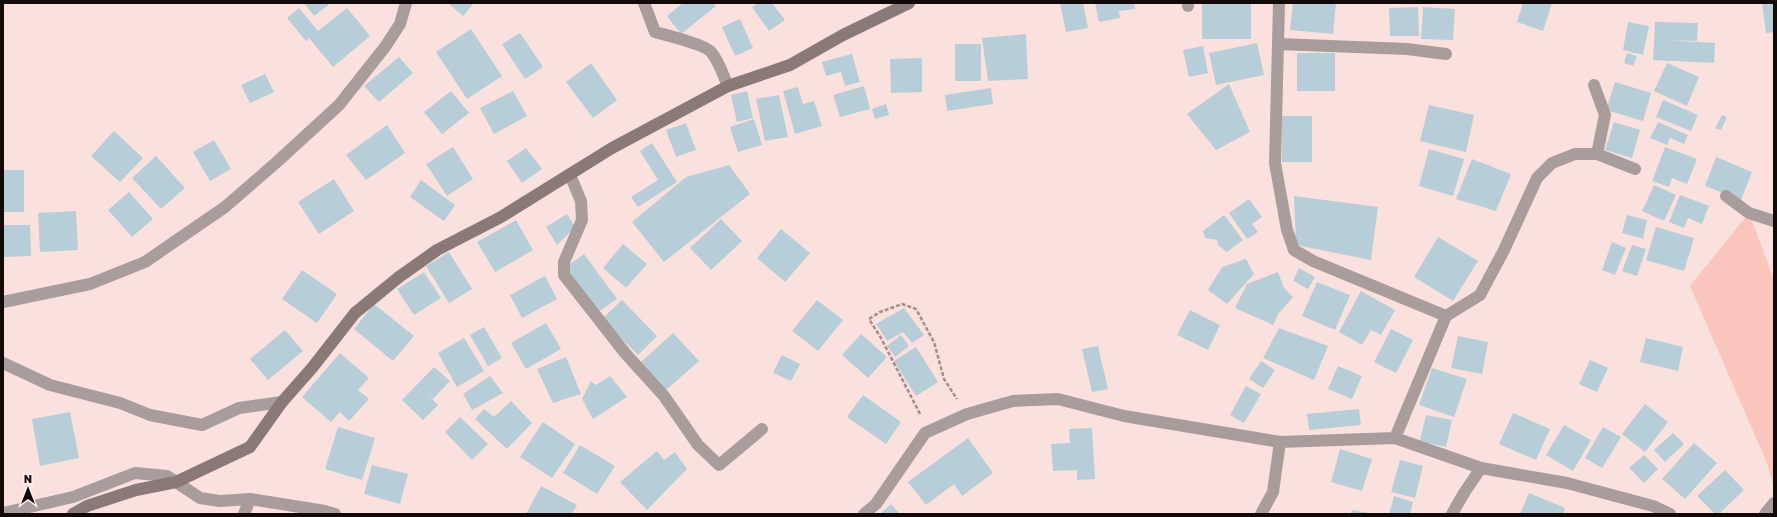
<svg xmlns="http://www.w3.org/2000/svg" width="1777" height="517" font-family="'Golos Text',sans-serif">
	<rect width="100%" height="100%" fill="#fbe1dd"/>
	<path fill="#fac5bd" d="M1749,213L1774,280V488L1767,463L1690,286Z"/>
	<g fill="#b7ced8">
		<path d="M304,3H331L314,16Z"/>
		<path d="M448,3H474L463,16Z"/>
		<path d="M683,3H713L716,6L681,34L667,16Z"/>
		<path d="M758,3H772L785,20L769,31L752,7Z"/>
		<path d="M1060,3H1083L1088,28L1066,32Z"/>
		<path d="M1095,3H1134L1135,9L1119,11L1120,18L1099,22Z"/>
		<path d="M1293,3H1336L1333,34L1290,30Z"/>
		<path d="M1523,3H1552L1543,31L1517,22Z"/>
		<path d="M1762,3H1774V32L1766,33Z"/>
		<rect x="1202" y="4" width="49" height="35"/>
		<path d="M1418,7L1419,36H1390L1389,8Z"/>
		<path d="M1423,7L1455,9L1453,40L1421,39Z"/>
		<path d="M299,8L318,31L347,8L370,36L333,67L309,38L306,41L287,18Z"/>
		<path d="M740,19L753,48L735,56L722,27Z"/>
		<path d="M1628,22L1649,26L1643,55L1623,50Z"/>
		<path d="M1655,22L1698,23L1697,41L1668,40L1715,43L1714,63L1653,60Z"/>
		<path d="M471,29L502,76L467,99L436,52Z"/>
		<path d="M520,33L543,67L525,79L502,44Z"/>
		<path d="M1026,34L1028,79L988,81L982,38Z"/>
		<path d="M1257,43L1264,75L1216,85L1209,53Z"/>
		<rect x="955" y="44" width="26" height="37"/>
		<path d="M1203,46L1208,73L1189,77L1183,50Z"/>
		<rect x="1297" y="53" width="38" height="38"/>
		<path d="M1627,53L1637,56L1633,66L1624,63Z"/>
		<path d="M852,54L860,82L845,86L841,72L826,76L822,62Z"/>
		<path d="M399,57L413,73L379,102L364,86Z"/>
		<path d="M922,58V92L891,93L890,59Z"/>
		<path d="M591,63L617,100L593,118L566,82Z"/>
		<path d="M1667,63L1699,77L1687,106L1654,91Z"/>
		<path d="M265,74L274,92L250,103L241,85Z"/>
		<path d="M1615,82L1651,93L1643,121L1606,110Z"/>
		<path d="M1229,84L1250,132L1216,150L1187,114Z"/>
		<path d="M864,86L870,109L840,117L833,95Z"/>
		<path d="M798,87L803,104L814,101L822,126L795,134L783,91Z"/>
		<path d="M991,88L993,104L947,111L945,95Z"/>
		<path d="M451,91L469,113L442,134L424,112Z"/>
		<path d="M513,91L527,116L494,134L480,108Z"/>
		<path d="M747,91L753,118L737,122L731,95Z"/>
		<path d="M779,95L788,137L765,141L756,99Z"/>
		<path d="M1663,100L1698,115L1691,131L1656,117Z"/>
		<path d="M886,104L889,115L875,119L872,109Z"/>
		<path d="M1429,105L1474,115L1466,152L1420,141Z"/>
		<path d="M1722,115L1727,117L1721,130L1715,128Z"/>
		<rect x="1282" y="116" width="30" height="46"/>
		<path d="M754,119L762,145L738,152L730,127Z"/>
		<path d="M1614,122L1640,130L1632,158L1605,150Z"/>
		<path d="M1658,122L1688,135L1684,144L1670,138L1667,145L1650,138Z"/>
		<path d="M686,123L696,150L676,157L666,130Z"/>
		<path d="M387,125L405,153L366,180L346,155Z"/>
		<path d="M114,131L143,158L120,182L91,156Z"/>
		<path d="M214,140L231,169L210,181L193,152Z"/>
		<path d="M652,143L677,182L638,207L631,197L658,180L640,151Z"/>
		<path d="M453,147L473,179L447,196L426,164Z"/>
		<path d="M1665,147L1697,159L1687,184L1672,178L1669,187L1652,181Z"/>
		<path d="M526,148L542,169L522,183L507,161Z"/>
		<path d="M1429,149L1464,159L1453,196L1419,186Z"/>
		<path d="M156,156L185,188L161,209L132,178Z"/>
		<path d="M1716,157L1752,172L1741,200L1705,186Z"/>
		<path d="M1472,159L1511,174L1496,211L1456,199Z"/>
		<path d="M729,165L750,194L664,262L632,222L686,177Z"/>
		<rect x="3" y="170" width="21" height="42"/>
		<path d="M334,179L354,211L319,234L298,202Z"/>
		<path d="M421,180L455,205L444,221L410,197Z"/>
		<path d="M1654,185L1676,195L1664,221L1642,211Z"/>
		<path d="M129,192L153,219L132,237L108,210Z"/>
		<path d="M1680,195L1709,206L1702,224L1688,218L1684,228L1669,222Z"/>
		<path d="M1294,196L1378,207L1371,260L1296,245Z"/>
		<path d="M1249,199L1262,217L1252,224L1258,232L1247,239L1229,213Z"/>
		<path d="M76,211L78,250L40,252L38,213Z"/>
		<path d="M567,214L575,227L557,245L546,227Z"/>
		<path d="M1224,215L1243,240L1227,252L1218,245L1217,240L1205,238L1203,231Z"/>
		<path d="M1627,215L1647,220L1643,239L1622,233Z"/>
		<path d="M721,219L742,241L711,270L690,248Z"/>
		<path d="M516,220L533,250L495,272L477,242Z"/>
		<path d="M3,225H30L31,256L3,257Z"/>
		<path d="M1656,227L1694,238L1684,271L1646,260Z"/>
		<path d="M781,229L810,253L785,282L757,258Z"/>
		<path d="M1438,237L1478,261L1453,301L1414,277Z"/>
		<path d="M1612,242L1626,248L1615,275L1602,270Z"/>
		<path d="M623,244L647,264L626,288L603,268Z"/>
		<path d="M1632,245L1646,249L1637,276L1622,271Z"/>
		<path d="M449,252L472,289L449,303L426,266Z"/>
		<path d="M584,254L617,299L598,312L566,267Z"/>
		<path d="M1246,259L1254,274L1227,304L1208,290L1222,267Z"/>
		<path d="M1299,268L1315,277L1308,289L1293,281Z"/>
		<path d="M302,270L337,294L317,323L282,299Z"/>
		<path d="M424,272L441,298L414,315L397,289Z"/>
		<path d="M1278,272L1284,288L1293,297L1279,313L1273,325L1235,308L1247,284Z"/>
		<path d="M545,276L557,299L522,318L510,295Z"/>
		<path d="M1317,282L1350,295L1335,330L1302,316Z"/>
		<path d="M1361,291L1395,310L1381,335L1371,330L1362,345L1339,332Z"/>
		<path d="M622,300L657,336L638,355L602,319Z"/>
		<path d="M817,300L843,320L818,351L792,331Z"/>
		<path d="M374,304L414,336L393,361L354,329Z"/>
		<path d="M904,308L924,335L912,343L903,332L887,341L876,324Z"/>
		<path d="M1190,310L1220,325L1208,350L1177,335Z"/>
		<path d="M546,323L561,349L526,369L511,343Z"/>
		<path d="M484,327L502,358L488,366L470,335Z"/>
		<path d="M1279,328L1328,346L1314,380L1263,358Z"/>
		<path d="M1391,329L1413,340L1396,373L1374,362Z"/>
		<path d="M285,330L303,351L268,380L250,359Z"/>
		<path d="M673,333L699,361L666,390L641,362Z"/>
		<path d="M861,334L887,357L868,378L842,355Z"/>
		<path d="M901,335L909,346L895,357L887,346Z"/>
		<path d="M1458,336L1488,342L1482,374L1451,368Z"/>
		<path d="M464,338L484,371L457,387L438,353Z"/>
		<path d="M1646,338L1683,347L1678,371L1640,362Z"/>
		<path d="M1098,346L1108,389L1092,392L1082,349Z"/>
		<path d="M916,347L938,382L916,396L894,361Z"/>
		<path d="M340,353L369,378L358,390L369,399L349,421L340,412L331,422L302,397Z"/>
		<path d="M782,355L800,364L791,381L773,373Z"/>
		<path d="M566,357L581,394L553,403L537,369Z"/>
		<path d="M1590,360L1608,368L1597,392L1579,384Z"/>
		<path d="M1261,361L1275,370L1263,388L1249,379Z"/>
		<path d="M1338,366L1362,376L1352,399L1328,389Z"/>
		<path d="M434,367L450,381L433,399L427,394L438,405L423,420L402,400Z"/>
		<path d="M1432,368L1467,379L1454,417L1419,405Z"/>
		<path d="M490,376L503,393L472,410L463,394Z"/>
		<path d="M610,376L627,397L593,419L582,399L591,381L596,385Z"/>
		<path d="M1246,386L1261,394L1244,423L1230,415Z"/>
		<path d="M863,395L901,422L886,444L847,417Z"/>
		<path d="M511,401L532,423L507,449L475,419L484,409L494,417Z"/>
		<path d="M1645,404L1668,422L1645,452L1622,434Z"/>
		<path d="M1359,409L1361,425L1309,430L1307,414Z"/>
		<path d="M70,412L79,458L40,466L32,419Z"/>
		<path d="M1513,413L1550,429L1536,460L1499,444Z"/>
		<path d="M1426,415L1452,420L1446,447L1420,441Z"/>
		<path d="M460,417L488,444L472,460L445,432Z"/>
		<path d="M543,422L575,444L552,478L520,457Z"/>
		<path d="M1564,425L1591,440L1573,471L1546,455Z"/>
		<path d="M338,427L375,438L362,480L325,469Z"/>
		<path d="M1603,427L1621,437L1602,468L1585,458Z"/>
		<path d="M1092,428L1095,479L1077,480V470L1053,471L1051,444L1070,443L1069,429Z"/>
		<path d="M1673,433L1684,444L1665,462L1654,450Z"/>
		<path d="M968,438L993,473L962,496L954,484L926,505L908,482Z"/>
		<path d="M1694,443L1717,463L1685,499L1662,479Z"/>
		<path d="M580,445L615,466L597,494L563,473Z"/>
		<path d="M1340,449L1372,459L1362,491L1331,482Z"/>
		<path d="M657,451L664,460L675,452L687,469L647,510L620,482Z"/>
		<path d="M1644,455L1658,469L1644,483L1629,468Z"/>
		<path d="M1400,460L1423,466L1415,498L1391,492Z"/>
		<path d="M372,465L408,474L400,504L364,494Z"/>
		<path d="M1725,470L1744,490L1719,514H1715L1697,496Z"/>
		<path d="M541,486L577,505L572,514H526Z"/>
		<path d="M1529,493L1565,508L1563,514H1520Z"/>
		<path d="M1394,496L1413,502L1410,514H1389Z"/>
		<path d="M891,504L900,514H880Z"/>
		<path d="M1352,510L1369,513V514H1351Z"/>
	</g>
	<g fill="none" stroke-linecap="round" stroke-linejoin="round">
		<path stroke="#a28f8c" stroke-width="2.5" stroke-dasharray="4 2" stroke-linecap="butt" d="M920,414L881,338L869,319L880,312L902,304L916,309L934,342L944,379L957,399"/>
		<g stroke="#a89d9b" stroke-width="12">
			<path d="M644,3L655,32C666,35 706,45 711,52C719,61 723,75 728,86"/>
			<path d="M1188,3V6"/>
			<path d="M1279,3L1275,163L1287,230L1294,250L1313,261L1446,316"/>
			<path d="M1278,44L1407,49L1446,54"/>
			<path d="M1594,85L1605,115L1597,154"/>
			<path d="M570,175L581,201L582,220L564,262V275L625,353L664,396L698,445L719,465L762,429"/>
			<path d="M1726,196L1749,213L1774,221"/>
			<path d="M3,302L90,284L145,262L225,207L278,161L339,105L385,47L400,24L406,3"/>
			<path d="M3,363L50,385L120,403L150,415L202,425L239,408L282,402"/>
			<path d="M1395,438L1481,468L1567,483L1653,506L1670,514"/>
			<path d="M3,513L73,497L135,473L167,476L200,498L220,501L250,499L325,511L335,514"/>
			<path d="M244,514L250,499"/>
			<path d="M864,514L876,504L925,433L967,414L1013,401L1058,399L1124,416L1280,442L1395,438L1446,316L1480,295L1504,250L1537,178L1552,163L1575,154H1597L1635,169"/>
			<path d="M1261,514L1273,492L1280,442"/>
			<path d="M1452,514L1464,493L1481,468"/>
			<path d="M1765,514L1774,503"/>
		</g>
		<path stroke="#897977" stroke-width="12" d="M73,514L87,506L136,490L176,482L250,447L282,402L312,368L355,313L399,277L437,250L501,217L612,148L728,86L790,65L843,35L909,3"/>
	</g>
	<rect width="1777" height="517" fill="none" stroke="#120a09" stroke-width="8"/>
	<g transform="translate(28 489)" stroke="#fdf2f1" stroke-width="3" paint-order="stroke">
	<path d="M0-3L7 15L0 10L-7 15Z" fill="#120a09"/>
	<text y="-6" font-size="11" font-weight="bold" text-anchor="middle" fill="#120a09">N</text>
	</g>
</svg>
